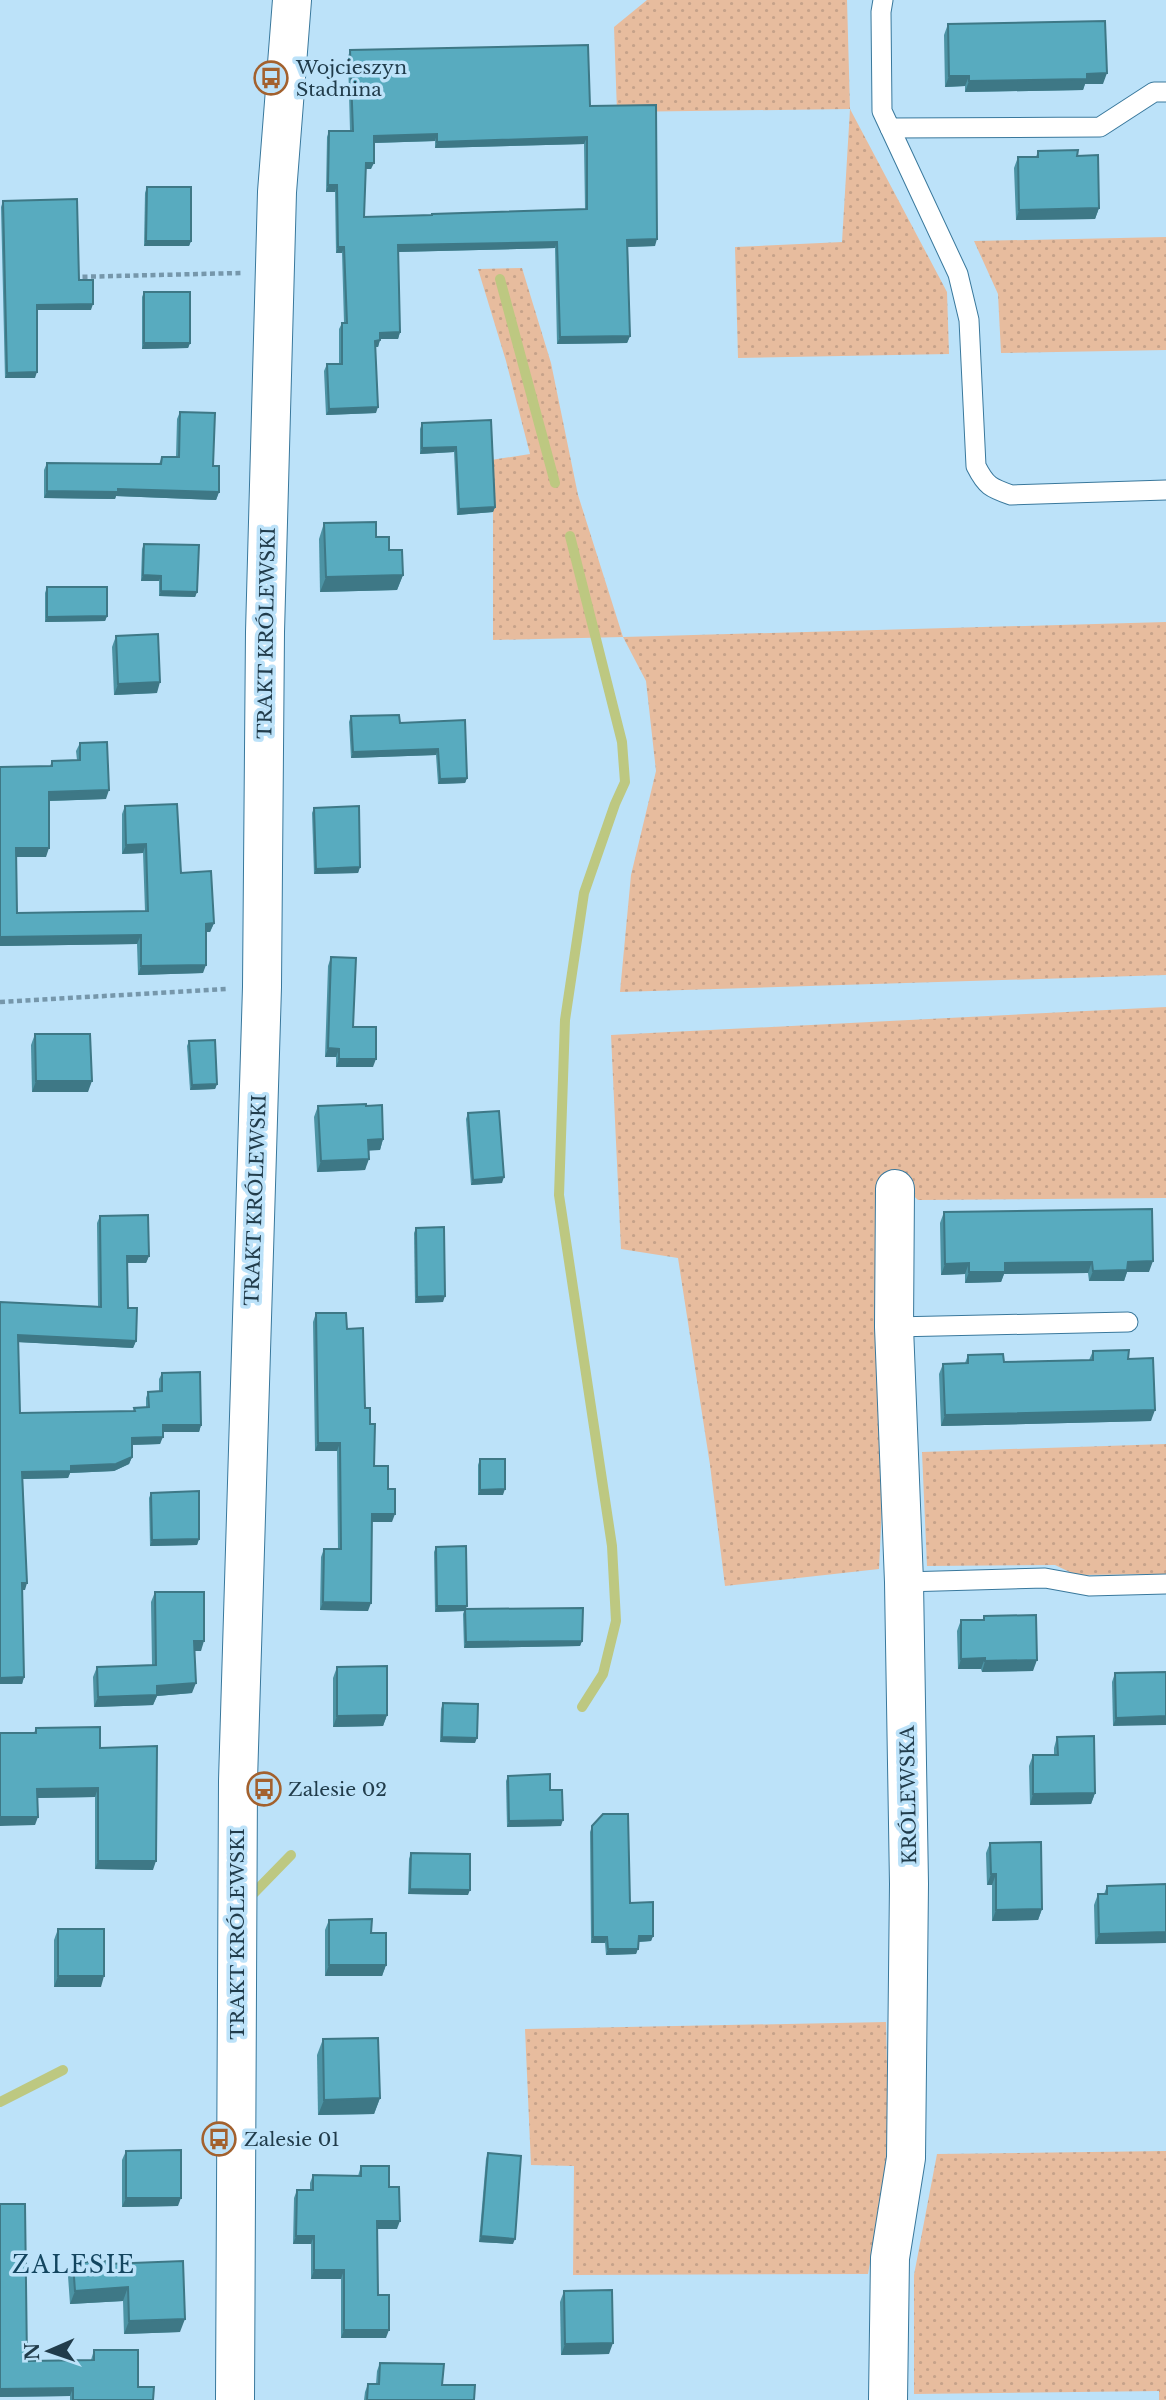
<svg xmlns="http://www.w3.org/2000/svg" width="1166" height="2400" font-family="'Libre Baskerville',serif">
	<defs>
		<pattern id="grass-dots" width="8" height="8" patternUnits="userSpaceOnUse" patternTransform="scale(1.75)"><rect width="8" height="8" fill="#e7bc9e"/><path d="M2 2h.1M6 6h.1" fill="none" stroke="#c6a28a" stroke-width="1.8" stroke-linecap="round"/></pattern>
	</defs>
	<rect width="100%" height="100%" fill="#bce2f9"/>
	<g fill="url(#grass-dots)">
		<path d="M647,0H847L850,109L947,292L949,354L738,358L735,247L842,242L850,109L617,112L614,27Z"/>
		<path d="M1166,237V350L1001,353L998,294L974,241Z"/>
		<path d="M522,268L551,363L578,495L623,637L1166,622V975L620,992L631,875L656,771L646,681L623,637L493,640V494L491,460L530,454L506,361L478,269Z"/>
		<path d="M1166,1007V1198L918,1200L890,1174L883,1484L879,1569L725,1586L710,1465L678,1258L621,1249L611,1035Z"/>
		<path d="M1166,1444V1574L1076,1575L1055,1565L927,1566L922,1452Z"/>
		<path d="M886,2022L889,2159L868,2274L573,2275L574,2166L531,2165L525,2029Z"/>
		<path d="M1166,2151V2400H1159V2391L914,2394V2275L937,2154Z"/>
	</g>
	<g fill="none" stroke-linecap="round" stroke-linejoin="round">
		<g stroke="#bdc881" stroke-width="10">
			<path d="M500,279L555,483"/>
			<path d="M570,536L622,742L625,782L615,804L584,893L565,1020L559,1195L612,1546L616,1621L603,1674L582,1707"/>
			<path d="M254,1893L291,1855"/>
			<path d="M0,2102L63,2070"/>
		</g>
		<defs>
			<g id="service">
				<path d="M883,0L881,12L882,111L958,274L969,320L976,466C986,486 991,488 1011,495L1166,490"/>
				<path d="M890,128L1100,127L1154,92H1166"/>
				<path d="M894,1327L1128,1322"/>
				<path d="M904,1582L1045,1578L1089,1586L1166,1584"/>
			</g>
			<path id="minor" d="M888,2400L890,2258L906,2158L909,1884L904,1582L894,1327L895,1189"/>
			<path id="tertiary" d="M235,2400L238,1781L262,987L265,632L277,192L292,0"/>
		</defs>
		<use href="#service" stroke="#39789c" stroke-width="21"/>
		<use href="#minor" stroke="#39789c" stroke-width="40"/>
		<use href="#tertiary" stroke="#39789c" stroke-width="40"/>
		<g stroke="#7697ab" stroke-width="4.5" stroke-dasharray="5 3.5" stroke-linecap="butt">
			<path d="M74,277L241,273"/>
			<path d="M0,1002L226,989"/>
		</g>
		<use href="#service" stroke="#fff" stroke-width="19"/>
		<use href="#minor" stroke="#fff" stroke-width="38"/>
		<use href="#tertiary" stroke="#fff" stroke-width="38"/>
	</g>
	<g fill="#4c93a4" fill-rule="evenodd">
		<path d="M948,24L1103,84H1085L1083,90L965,92V86L945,87L944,35Z"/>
		<path d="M350,50L590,106L655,246L628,247L630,336L627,343L557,344L555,248L398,252L400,332L398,339H380L378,347H376V413L326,415L324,371L327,364H339V329L342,323H344L342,253H336L335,192H326L327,137L329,131H350L348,57ZM435,141V148L584,144L585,209L432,214L431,215L364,217L366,169H371L374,143Z"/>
		<path d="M1038,151L1077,156L1099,208L1095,219L1016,220L1014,168L1018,157H1036Z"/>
		<path d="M147,187L191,241L189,246H144L145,193Z"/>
		<path d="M3,201L79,280L91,310H37L35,378H5L1,207Z"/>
		<path d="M144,292L190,343L188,348L142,349V297Z"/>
		<path d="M180,412L213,466L219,492L216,500L116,496L115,499L44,498V470L47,463L159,464L162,457H176L177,419Z"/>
		<path d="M491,420L495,507L493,512L457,515L454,452L420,454V429L422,423Z"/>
		<path d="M324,523L376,537L389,550L403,575L397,590L320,592L319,539Z"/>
		<path d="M144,544L197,592L195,597L159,596V581H141L142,549Z"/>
		<path d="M47,587L107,616L105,621L45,622V593Z"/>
		<path d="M116,636L157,693L114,695L112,647Z"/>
		<path d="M351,716L400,723L465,720L467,778L465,783L438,784L436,755L351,758L349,722Z"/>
		<path d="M80,743L106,799L49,801L46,857H16L17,913L145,911L143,853L122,854V814L125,806L181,873L214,923L210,932H206L203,973L138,975L137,944L0,946V767L50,766L52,761L77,760L76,751Z"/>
		<path d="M314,808L360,867L358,873L314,874L312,813Z"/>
		<path d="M331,957L353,1027L373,1067H336V1057H325L328,966Z"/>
		<path d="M35,1034L88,1092H32L31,1045Z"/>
		<path d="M189,1041L217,1084L215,1089L190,1090L187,1046Z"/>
		<path d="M318,1106H366L383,1139L380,1150H368L365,1170L317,1172L314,1117Z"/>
		<path d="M468,1113L502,1183L471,1185L466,1119Z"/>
		<path d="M944,1212L1149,1272H1127L1124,1281H1089L1088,1273L1004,1274L1001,1282L965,1283V1274L941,1275L940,1223Z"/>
		<path d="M100,1216L149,1256L146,1263H127L128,1308L136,1341L133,1348L18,1342L20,1413L133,1412L134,1408L146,1407V1398L148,1392L159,1391V1379L162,1373L201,1425L199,1432H163L160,1444L132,1445V1457L129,1464L114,1471L70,1473L68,1478L23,1479L25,1590H22L24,1677L22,1684L0,1302L98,1306L97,1223Z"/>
		<path d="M416,1228L443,1302L415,1303L414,1233Z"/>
		<path d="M316,1313L347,1329L370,1424L374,1466L388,1489L392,1522H372L368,1611L320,1610L321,1557L324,1549H338L337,1451H315L313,1322Z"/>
		<path d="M1093,1351L1128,1359L1151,1421L941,1426L939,1374L943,1364L965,1363L968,1355L1004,1362L1089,1360Z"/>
		<path d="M480,1459L503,1495H478V1465Z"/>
		<path d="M151,1493L199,1539L197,1545L150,1546L149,1498Z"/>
		<path d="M436,1547L465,1609L582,1641L580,1646L464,1648L463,1614L464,1611L435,1612L434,1552Z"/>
		<path d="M155,1592L201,1651H194L192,1693L157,1696L153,1705L94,1707L93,1677L97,1667L152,1665L151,1602Z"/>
		<path d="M984,1616L1033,1671L982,1672L981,1669H958L957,1631L961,1620H983Z"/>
		<path d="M337,1667L387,1715L383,1726L333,1727V1678Z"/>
		<path d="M1166,1672L1113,1726L1112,1682L1115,1673Z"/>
		<path d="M443,1703L475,1743L440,1742L441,1709Z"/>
		<path d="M36,1728L100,1748L153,1870L95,1869V1797L37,1798L35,1825L34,1733Z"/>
		<path d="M1057,1737L1095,1793L1091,1804L1030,1805L1029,1766L1033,1755H1054V1748Z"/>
		<path d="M508,1776L561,1826L507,1827L506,1781Z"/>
		<path d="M592,1826L630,1903L653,1936L651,1941L639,1942L636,1954L606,1955L605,1943H591L590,1832Z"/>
		<path d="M990,1843L1042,1909L1038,1920L992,1921V1885H987L986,1853Z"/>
		<path d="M411,1853L468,1895L408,1894L409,1859Z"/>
		<path d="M1166,1884V1943L1095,1944L1094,1905L1098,1894H1104L1107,1886Z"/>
		<path d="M329,1920L371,1933L386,1965L382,1976H325V1930Z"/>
		<path d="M58,1929L101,1987H54V1940Z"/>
		<path d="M323,2039L380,2098L374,2114L318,2115L317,2055Z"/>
		<path d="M126,2151L178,2206L122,2207V2160Z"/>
		<path d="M488,2153L513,2244L479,2242L486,2159Z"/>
		<path d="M361,2166L389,2187L397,2229H377L378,2295L386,2338H341V2279H311V2244H293L294,2198L297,2190H310V2183L313,2175L358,2176Z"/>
		<path d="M0,2204L27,2361L91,2360L94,2350L153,2400H70V2396L0,2397Z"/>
		<path d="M73,2263L107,2264L180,2332L124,2334L123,2301L70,2304L68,2276Z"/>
		<path d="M564,2291L609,2354L561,2355L560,2302Z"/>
		<path d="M380,2363L442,2385L474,2400H364L365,2392L368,2384H376L377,2371Z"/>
	</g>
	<g fill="#3e7886">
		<path d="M1107,73L1103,84H1085L1083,90L965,92L969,81Z"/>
		<path d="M949,76H969L965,86L945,87Z"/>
		<path d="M437,134L435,141L372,143L374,136Z"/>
		<path d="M587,137L584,144L435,148L437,142Z"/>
		<path d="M366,163H374L371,169H363Z"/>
		<path d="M328,185H337L335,192H326Z"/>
		<path d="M1099,208L1095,219L1016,220L1019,210Z"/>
		<path d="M657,239L655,246L625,247L627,240Z"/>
		<path d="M146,241H191L189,246H144Z"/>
		<path d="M557,242L555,248L396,252L398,245Z"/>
		<path d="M338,247H344L342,253H336Z"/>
		<path d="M93,304L91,310H35L37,305Z"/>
		<path d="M400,332L398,339H378L380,333Z"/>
		<path d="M630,336L627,343L557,344L560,337Z"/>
		<path d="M380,340L378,347H373L375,341Z"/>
		<path d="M144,343H190L188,348L142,349Z"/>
		<path d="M37,372L35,378H5L7,373Z"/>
		<path d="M378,407L376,413L326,415L329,409Z"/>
		<path d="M456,447L454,452L420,454L422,448Z"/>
		<path d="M118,489L219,492L216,500L116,496L115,499L44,498L47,491Z"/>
		<path d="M495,507L493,512L457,515L459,509Z"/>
		<path d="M143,575L161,576L159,581H141Z"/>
		<path d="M403,575L397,590L320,592L326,577Z"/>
		<path d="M161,591L197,592L195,597L159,596Z"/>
		<path d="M107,616L105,621L45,622L47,617Z"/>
		<path d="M160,682L157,693L114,695L118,684Z"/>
		<path d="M438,749L436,755L351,758L353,752Z"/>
		<path d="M467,778L465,783L438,784L440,779Z"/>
		<path d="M109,790L106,799L46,801L49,792Z"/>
		<path d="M146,844L143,853L122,854L126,845Z"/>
		<path d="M16,848H49L46,857H13Z"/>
		<path d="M360,867L358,873L314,874L316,869Z"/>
		<path d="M214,923L210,932H202L206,924Z"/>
		<path d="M141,935L137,944L0,946V937Z"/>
		<path d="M206,965L203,973L138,975L141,966Z"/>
		<path d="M328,1048L339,1049L336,1057H325Z"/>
		<path d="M339,1059H376L373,1067H336Z"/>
		<path d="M36,1081H92L88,1092H32Z"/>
		<path d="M217,1084L215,1089L190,1090L192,1085Z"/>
		<path d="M383,1139L380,1150L364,1151L368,1140Z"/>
		<path d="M369,1159L365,1170L317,1172L321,1161Z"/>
		<path d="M504,1177L502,1183L471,1185L473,1180Z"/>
		<path d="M127,1256H149L146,1263H124Z"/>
		<path d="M1153,1261L1149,1272H1127L1124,1281H1089L1093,1271L1128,1262Z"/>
		<path d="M1092,1262L1088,1273L1004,1274L1001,1282L965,1283L969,1272L1005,1263Z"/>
		<path d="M969,1263L965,1274L941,1275L945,1264Z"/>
		<path d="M445,1296L443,1302L415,1303L417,1297Z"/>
		<path d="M18,1335L136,1341L133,1348L16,1342Z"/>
		<path d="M1155,1410L1151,1421L941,1426L945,1415Z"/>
		<path d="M163,1425H201L199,1432H160Z"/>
		<path d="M163,1437L160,1444L129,1445L132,1438Z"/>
		<path d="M318,1443H340L337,1451H315Z"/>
		<path d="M132,1457L129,1464L114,1471L70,1473L68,1478L20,1479L22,1472Z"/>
		<path d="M505,1489L503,1495H478L480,1490Z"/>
		<path d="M372,1514H395L392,1522H369Z"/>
		<path d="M199,1539L197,1545L150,1546L152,1540Z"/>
		<path d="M22,1583H27L25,1590H19Z"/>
		<path d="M323,1602L371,1603L368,1611L320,1610Z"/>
		<path d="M437,1606H467L465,1611L435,1612Z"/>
		<path d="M194,1641H204L201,1651H191Z"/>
		<path d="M582,1641L580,1646L464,1648L466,1642Z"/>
		<path d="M985,1658L981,1669H958L961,1659Z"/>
		<path d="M1037,1660L1033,1671L982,1672L985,1661Z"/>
		<path d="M24,1677L22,1684H0V1678Z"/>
		<path d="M196,1683L192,1693L157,1696L153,1705L94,1707L98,1697L157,1686Z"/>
		<path d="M387,1715L383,1726L333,1727L337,1716Z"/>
		<path d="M1166,1716V1725L1113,1726L1116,1718Z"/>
		<path d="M442,1737L477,1738L475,1743L440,1742Z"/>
		<path d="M98,1788L95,1797L34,1798L37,1789Z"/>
		<path d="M1095,1793L1091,1804L1030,1805L1033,1794Z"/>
		<path d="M0,1817H38L35,1825L0,1826Z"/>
		<path d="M563,1820L561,1826L507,1827L509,1821Z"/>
		<path d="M98,1861H156L153,1870L95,1869Z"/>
		<path d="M991,1874H996L992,1885H987Z"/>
		<path d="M410,1889L470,1890L468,1895L408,1894Z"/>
		<path d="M1042,1909L1038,1920L992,1921L996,1910Z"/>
		<path d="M1166,1932V1943L1095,1944L1099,1934Z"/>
		<path d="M639,1936H653L651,1941L637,1942Z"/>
		<path d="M593,1937H607L605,1943H591Z"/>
		<path d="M608,1949H638L636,1954L606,1955Z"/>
		<path d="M329,1965H386L382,1976H325Z"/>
		<path d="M58,1976H104L101,1987H54Z"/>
		<path d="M380,2098L374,2114L318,2115L324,2100Z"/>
		<path d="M126,2198H181L178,2206L122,2207Z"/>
		<path d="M377,2221H400L397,2229H374Z"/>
		<path d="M296,2236H314L311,2244H293Z"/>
		<path d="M481,2236L515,2239L513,2244L479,2242Z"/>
		<path d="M314,2270H344L341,2279H311Z"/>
		<path d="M128,2287L123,2301L70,2304L75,2291Z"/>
		<path d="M185,2319L180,2332L124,2334L129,2321Z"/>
		<path d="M344,2330H389L386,2338H341Z"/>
		<path d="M613,2343L609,2354L561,2355L565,2344Z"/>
		<path d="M73,2388L70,2396L0,2397V2389Z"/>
	</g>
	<g fill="#58abbf" stroke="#3e7886" stroke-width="2" fill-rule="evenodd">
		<path d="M1105,21L1107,73L1087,74V79L969,81V76H949L948,24Z"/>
		<path d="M588,45L590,106L656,105L657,239L627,240L630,336L560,337L557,242L398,245L400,332L380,333V340L375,341L378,407L329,409L327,364H342V323H347L344,247H338L337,185H328L329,131H353L350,50ZM437,134V142L587,137V209L432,214V215L364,217L366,163H374V136Z"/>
		<path d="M1078,150L1077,156L1098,155L1099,208L1019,210L1018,157H1038V151Z"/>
		<path d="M147,187H191V241H146Z"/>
		<path d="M77,199L79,280H93V304L37,305V372L7,373L3,201Z"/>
		<rect x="144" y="292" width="46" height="51"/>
		<path d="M180,412L215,413L213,466H219V492L118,489V492L47,491V463L161,464L162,457H179Z"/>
		<path d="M491,420L495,507L459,509L456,447L422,448V423Z"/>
		<path d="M376,522V537H389V550H402L403,575L326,577L324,523Z"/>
		<path d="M144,544L199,545L197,592L161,591V576L143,575Z"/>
		<path d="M47,587H107V616L47,617Z"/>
		<path d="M158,634L160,682L118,684L116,636Z"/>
		<path d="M399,715L400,723L465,720L467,778L440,779L438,749L353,752L351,716Z"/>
		<path d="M107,742L109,790L49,792V848H16L17,913L148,911L146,844L126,845L125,806L177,804L181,873L211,871L214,923L206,924V965L141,966V935L0,937V767L52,766V761L80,760V743Z"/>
		<path d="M359,806L360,867L316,869L314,808Z"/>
		<path d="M331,957L356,958L353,1027H376V1059H339V1049L328,1048Z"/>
		<path d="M35,1034H90L92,1081H36Z"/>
		<path d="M215,1040L217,1084L192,1085L189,1041Z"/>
		<path d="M366,1104V1106L382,1105L383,1139L368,1140L369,1159L321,1161L318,1106Z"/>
		<path d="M499,1111L504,1177L473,1180L468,1113Z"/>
		<path d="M1152,1209L1153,1261L1128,1262L1127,1270L1093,1271L1092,1262L1005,1263V1272H969V1263L945,1264L944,1212Z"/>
		<path d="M148,1215L149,1256H127L128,1308H137L136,1341L18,1335L20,1413L135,1411L134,1408L149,1407L148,1392L162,1391V1373L200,1372L201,1425H163V1437L132,1438V1457L116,1464L71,1466V1471L22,1472L27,1583H22L24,1677L0,1678V1302L101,1307L100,1216Z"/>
		<path d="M444,1227L445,1296L417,1297L416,1228Z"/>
		<path d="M316,1313H346L347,1329L363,1328L365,1408H370V1424H375L374,1466H388V1489H395V1514H372L371,1603L323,1602L324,1549H341L340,1443H318Z"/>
		<path d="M1129,1350L1128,1359L1153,1358L1155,1410L945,1415L943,1364L968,1363V1355L1003,1354L1004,1362L1093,1360V1351Z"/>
		<path d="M480,1459H505V1489L480,1490Z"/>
		<path d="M199,1491V1539L152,1540L151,1493Z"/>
		<path d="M466,1546L467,1606H437L436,1547Z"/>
		<path d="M155,1592H204V1641H194L196,1683L157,1686V1695L98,1697L97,1667L156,1665Z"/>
		<path d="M583,1608L582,1641L466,1642L465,1609Z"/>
		<path d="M1036,1615L1037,1660L985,1661V1658L961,1659V1620H984V1616Z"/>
		<path d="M387,1666V1715L337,1716V1667Z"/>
		<path d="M1166,1672V1716L1116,1718L1115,1673Z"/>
		<path d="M443,1703L478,1704L477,1738L442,1737Z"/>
		<path d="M100,1727V1748L157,1746L156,1861H98V1788L37,1789L38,1817H0V1733H36V1728Z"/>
		<path d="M1094,1736L1095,1793L1033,1794V1755H1058L1057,1737Z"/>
		<path d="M550,1774V1790H562L563,1820L509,1821L508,1776Z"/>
		<path d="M603,1814H628L630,1903L653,1902V1936H639L638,1949H608L607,1937H593L592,1826Z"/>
		<path d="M1041,1842L1042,1909L996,1910V1874H991L990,1843Z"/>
		<path d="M411,1853L470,1854V1890L410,1889Z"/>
		<path d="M1166,1884V1932L1099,1934L1098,1894H1107V1886Z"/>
		<path d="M372,1919L371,1933H386V1965H329V1920Z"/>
		<rect x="58" y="1929" width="46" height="47"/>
		<path d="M378,2038L380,2098L324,2100L323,2039Z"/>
		<path d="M181,2150V2198H126V2151Z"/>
		<path d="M488,2153L521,2156L515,2239L481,2236Z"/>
		<path d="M361,2166H389V2187H399L400,2221H377L378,2295H389V2330H344V2270H314V2236H296L297,2190H313V2175L361,2176Z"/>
		<path d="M0,2204H25L27,2361L94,2360V2350H138V2387H154L153,2400H73V2388L0,2389Z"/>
		<path d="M106,2261L107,2264L183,2261L185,2319L129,2321L128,2287L75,2291L73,2263Z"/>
		<path d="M612,2290L613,2343L565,2344L564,2291Z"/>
		<path d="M380,2363L444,2364L442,2385H475L474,2400H367L368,2384H379Z"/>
	</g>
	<defs>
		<symbol id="bus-ring" viewBox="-11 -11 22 22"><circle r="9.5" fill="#bce2f9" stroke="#a3612e" stroke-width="1.5"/><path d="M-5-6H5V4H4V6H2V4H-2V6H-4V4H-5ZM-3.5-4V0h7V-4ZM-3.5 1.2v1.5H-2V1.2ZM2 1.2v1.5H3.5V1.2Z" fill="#a3612e"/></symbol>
	</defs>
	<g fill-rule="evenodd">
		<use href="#bus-ring" x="252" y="59" width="38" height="38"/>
		<use href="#bus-ring" x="245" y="1770" width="38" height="38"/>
		<use href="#bus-ring" x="200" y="2120" width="38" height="38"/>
	</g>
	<g text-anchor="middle" stroke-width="7" stroke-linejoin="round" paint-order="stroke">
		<g font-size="19" fill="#213c4b" stroke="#bce2f9" text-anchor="start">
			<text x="296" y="74">Wojcieszyn<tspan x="296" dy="22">Stadnina</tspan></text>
			<text x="288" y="1796">Zalesie 02</text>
			<text x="244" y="2146">Zalesie 01</text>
		</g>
		<g font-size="19" fill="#213c4b" stroke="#bce2f9">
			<text transform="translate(266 633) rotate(-89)" y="7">TRAKT KRÓLEWSKI</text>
			<text transform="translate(255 1200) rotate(-88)" y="7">TRAKT KRÓLEWSKI</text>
			<text transform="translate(908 1795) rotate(-91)" y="7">KRÓLEWSKA</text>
			<text transform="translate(237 1934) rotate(-90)" y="7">TRAKT KRÓLEWSKI</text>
		</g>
		<g font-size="23" letter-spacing="2" fill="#13455f" stroke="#bce2f9">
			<text x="74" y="2273">ZALESIE</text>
		</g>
	</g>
	<g transform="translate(49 2351) rotate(268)" stroke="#bce2f9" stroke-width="5" paint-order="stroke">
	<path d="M0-5L12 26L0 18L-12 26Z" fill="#213c4b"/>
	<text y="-10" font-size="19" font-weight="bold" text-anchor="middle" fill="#213c4b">N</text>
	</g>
</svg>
